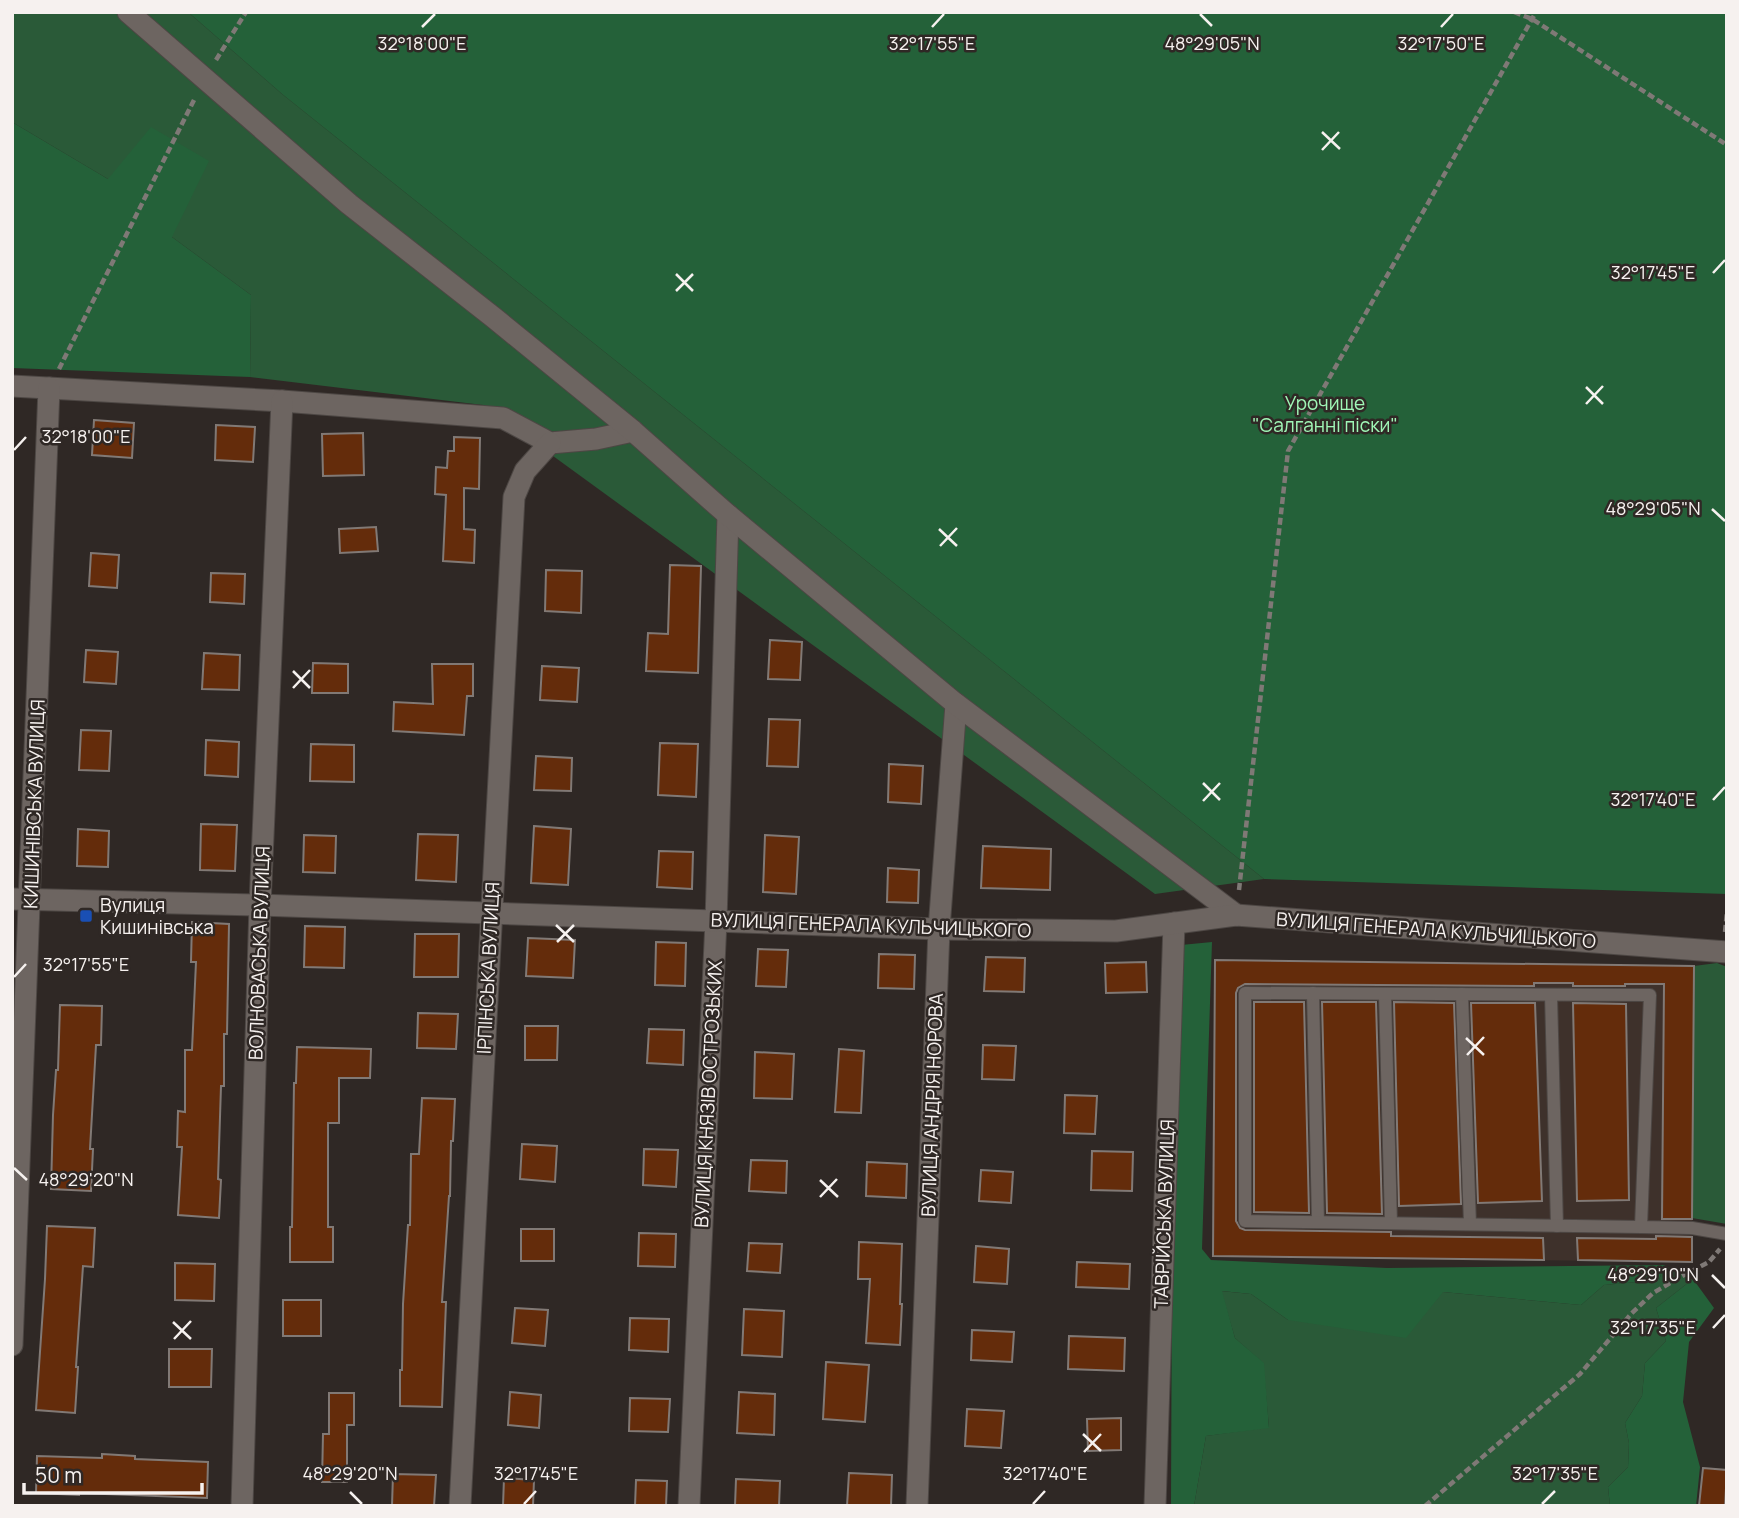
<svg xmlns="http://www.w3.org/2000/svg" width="1739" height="1518" font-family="Manrope,sans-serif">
	<rect width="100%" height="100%" fill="#2f2825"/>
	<path fill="#3e312b" d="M1215,960L1694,966L1692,1262L1213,1256Z"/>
	<g fill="#2a5a38">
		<path d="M12,12H188L282,94L1264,879L1155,894L483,405L250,377L251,295L172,237L108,179L12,122Z"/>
		<path d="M1717,963L1727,967V1224L1692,1218L1694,966Z"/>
		<path d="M1664,1265L1693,1279L1656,1308L1666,1341L1645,1363L1642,1396L1625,1423L1629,1443L1628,1467L1608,1487L1610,1506H1194L1206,1436L1269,1427L1263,1363L1235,1338L1221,1291L1251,1294L1288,1320L1443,1292L1581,1305L1604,1285L1659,1280Z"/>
	</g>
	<g fill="#246139">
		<path d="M188,12H1727V894L1264,879L282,94Z"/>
		<path d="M12,122L108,179L151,127L209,161L172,237L251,295L250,377L12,368Z"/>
		<path d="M1212,942L1202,1249L1211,1260L1387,1268L1664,1265L1659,1280L1604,1285L1581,1305L1443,1292L1406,1338L1288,1320L1251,1294L1222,1291L1235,1338L1264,1363L1269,1428L1206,1436L1194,1506H1171L1172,1251L1181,945Z"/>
		<path d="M1693,1279L1714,1308L1689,1342L1683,1402L1700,1467L1696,1506H1610L1608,1487L1628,1467L1629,1443L1625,1423L1642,1396L1645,1363L1666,1341L1656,1308Z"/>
	</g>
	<g fill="#642c0b" stroke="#817975" stroke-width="2">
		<path d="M94,420L134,423L132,458L92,455Z"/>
		<path d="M216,425L255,427L253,462L215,460Z"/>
		<path d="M363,433L364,475L323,476L322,434Z"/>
		<path d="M454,437L480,438L479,489L464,488V529L475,530L474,563L443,561L446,495L435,494L436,467L447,468L448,451H454Z"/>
		<path d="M376,527L378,551L340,553L339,529Z"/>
		<path d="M91,553L119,555L117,588L89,586Z"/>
		<path d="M670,565L701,566L698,673L646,671L648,633L668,634Z"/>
		<path d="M546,570L582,571L581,613L545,611Z"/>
		<path d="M211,573L245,574L244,604L210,602Z"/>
		<path d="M770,640L802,642L800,680L768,679Z"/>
		<path d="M86,650L118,652L116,684L84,682Z"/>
		<path d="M204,653L240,655L239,690L202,689Z"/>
		<path d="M313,663L348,664V693H312Z"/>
		<path d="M432,664H473V696H467L464,735L393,731L394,702L433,704Z"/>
		<path d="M542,666L579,668L577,702L540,700Z"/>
		<path d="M769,719L800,720L798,767L767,766Z"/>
		<path d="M81,730L111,731L109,771L79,770Z"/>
		<path d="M206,740L239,742L238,777L205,775Z"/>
		<path d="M660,743L698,744L696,797L658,795Z"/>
		<path d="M311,744L354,745V782L310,781Z"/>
		<path d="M536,756L572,758L571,791L534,790Z"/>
		<path d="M889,764L923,766L921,804L888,802Z"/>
		<path d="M201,824L237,825L235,871L200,870Z"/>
		<path d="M534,826L571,829L568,885L531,883Z"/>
		<path d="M78,829L109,831L108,867L77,866Z"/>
		<path d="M418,834L458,835L456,882L416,880Z"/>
		<path d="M304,835L336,836L335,873L303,872Z"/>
		<path d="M765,835L799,837L796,894L763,892Z"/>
		<path d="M983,846L1051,849L1050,890L981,888Z"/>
		<path d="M659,851L693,852L692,889L657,887Z"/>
		<path d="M888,868L919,870L918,903L887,902Z"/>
		<path d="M192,922L229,924L227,1034H224V1086H221L218,1179L221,1180L219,1218L178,1215L182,1147H177L178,1111L185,1112V1050H192L196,962H191Z"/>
		<path d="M305,926L345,927L344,968L304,967Z"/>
		<path d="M415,934H459L458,977H414Z"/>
		<path d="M528,938L575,940L573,978L526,976Z"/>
		<path d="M656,942L686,943L685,986L655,985Z"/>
		<path d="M758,949L788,950L786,987L756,986Z"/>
		<path d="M879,954L915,955L914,989L878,988Z"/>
		<path d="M986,957L1025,958L1024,992L984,991Z"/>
		<path d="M1215,960L1694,966L1692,1219H1662L1664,984H1625V986H1573V983H1534V986L1245,984L1238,988L1236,993V1221L1240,1228L1245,1230L1391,1232V1236L1543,1238L1544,1260L1213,1256Z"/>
		<path d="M1146,962L1147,992L1106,993L1105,963Z"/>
		<path d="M1254,1002H1304L1309,1213L1254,1212Z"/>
		<path d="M1322,1002H1376L1382,1214L1327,1213Z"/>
		<path d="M1394,1002L1454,1003L1461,1204L1399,1206Z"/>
		<path d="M1471,1003H1535L1542,1201L1478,1203Z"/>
		<path d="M1573,1003L1626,1004L1629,1200L1577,1201Z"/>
		<path d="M60,1005L102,1006L101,1045H96L90,1149H93L91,1191L51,1189L53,1115L56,1070H58Z"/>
		<path d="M418,1013L458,1014L456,1049L417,1048Z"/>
		<path d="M525,1026H558L557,1060H525Z"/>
		<path d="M649,1029L684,1030L683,1065L647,1063Z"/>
		<path d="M983,1045L1016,1046L1014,1080L982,1079Z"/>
		<path d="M297,1047L371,1049L370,1078H339V1123H328V1227H333V1262H290V1227H292L294,1083H296Z"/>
		<path d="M839,1049L864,1051L861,1113L835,1112Z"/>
		<path d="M755,1052L794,1054L792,1099L754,1098Z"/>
		<path d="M1065,1095L1097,1096L1095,1134L1064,1133Z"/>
		<path d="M422,1098L455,1099L453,1141H451L450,1196H449L442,1302H446L442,1407L400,1406V1370H402L403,1304L408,1225H410L411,1154H419Z"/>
		<path d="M522,1144L557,1146L555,1182L520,1179Z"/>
		<path d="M644,1149L678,1150L676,1187L643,1185Z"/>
		<path d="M1092,1151L1133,1152L1132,1191L1091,1190Z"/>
		<path d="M751,1160L787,1161L786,1193L749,1191Z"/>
		<path d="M867,1162L907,1164L906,1198L866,1196Z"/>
		<path d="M981,1170L1013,1172L1011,1203L979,1201Z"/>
		<path d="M47,1226L95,1228L93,1267L83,1266L76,1367H78L75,1413L36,1410L45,1279Z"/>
		<rect x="521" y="1229" width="33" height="32"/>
		<path d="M639,1233L676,1234L675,1267L638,1266Z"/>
		<path d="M1656,1236L1692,1237V1262L1578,1260L1577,1238L1656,1239Z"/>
		<path d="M859,1242L902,1244L900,1304H902L900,1345L866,1343L870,1279H858Z"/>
		<path d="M749,1243L782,1244L780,1273L747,1271Z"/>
		<path d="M976,1246L1009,1249L1007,1284L974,1282Z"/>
		<path d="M1077,1262L1130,1264L1129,1289L1076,1287Z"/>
		<path d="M175,1263L215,1264L214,1301L175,1300Z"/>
		<rect x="283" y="1300" width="38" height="36"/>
		<path d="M515,1308L548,1310L545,1346L512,1343Z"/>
		<path d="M744,1309L784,1311L782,1357L742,1355Z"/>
		<path d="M630,1318L669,1319L668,1352L629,1350Z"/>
		<path d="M972,1330L1014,1332L1012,1362L971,1360Z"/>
		<path d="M1069,1336L1125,1338L1124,1371L1068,1369Z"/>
		<path d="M169,1349H212L211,1387H169Z"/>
		<path d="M826,1362L869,1365L865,1422L823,1419Z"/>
		<path d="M510,1392L541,1395L539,1428L508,1425Z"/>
		<path d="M739,1392L775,1394L774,1435L737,1433Z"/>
		<path d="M329,1393H354V1425H347V1482H322L323,1434H329Z"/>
		<path d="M630,1398L670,1399L668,1432L629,1431Z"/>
		<path d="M967,1409L1004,1411L1001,1448L965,1446Z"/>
		<path d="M1121,1418V1450L1088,1451L1087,1419Z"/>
		<path d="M102,1454L135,1456V1459L208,1462L207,1498L79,1493V1495L36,1493L37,1456L102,1458Z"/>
		<path d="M1703,1468L1727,1470L1725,1506H1699Z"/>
		<path d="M849,1473L892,1475L891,1506H847Z"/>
		<path d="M393,1474L436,1475L434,1506H392Z"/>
		<path d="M504,1478L534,1480L533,1506H503Z"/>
		<path d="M736,1479L780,1481L779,1506H735Z"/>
		<path d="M636,1480L667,1481L666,1506H635Z"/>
	</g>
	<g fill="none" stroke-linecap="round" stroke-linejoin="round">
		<defs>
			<g id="lane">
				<path d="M1313,993L1318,1222"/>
				<path d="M1385,994L1391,1223"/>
				<path d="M1462,994L1470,1224"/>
				<path d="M1551,995L1557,1226"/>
				<path d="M1641,1227L1650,995L1245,993V1221L1641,1227L1692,1228L1727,1234"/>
			</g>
			<g id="street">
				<path d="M12,386L282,401L503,418L550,443L596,439L633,431"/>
				<path d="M12,1345L49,388"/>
				<path d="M242,1506L260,905L282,401"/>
				<path d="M460,1506L514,497L525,471L550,443"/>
				<path d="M689,1506L716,921L728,515"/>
				<path d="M917,1506L939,929L956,704"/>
				<path d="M1155,1506L1174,923"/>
			</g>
			<g id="secondary">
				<path d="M128,12L349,204L493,317L633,431L728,515L956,704L1236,915"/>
				<path d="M12,899L260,905L939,929L1116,931L1236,915L1727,952"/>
			</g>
		</defs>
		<use href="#lane" stroke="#4d4744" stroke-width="14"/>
		<use href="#street" stroke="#4d4744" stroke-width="23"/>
		<use href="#secondary" stroke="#4d4744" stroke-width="23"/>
		<g stroke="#7f7976" stroke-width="4.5" stroke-dasharray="7 3.5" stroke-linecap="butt">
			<path d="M1514,12L1532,19L1727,145"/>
			<path d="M216,60L246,12"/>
			<path d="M59,369L195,98"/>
			<path d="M1239,890L1288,451L1536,12"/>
			<path d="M1725,932L1727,912"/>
			<path d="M1425,1506L1580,1374L1631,1314L1653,1293L1684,1275L1709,1262L1720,1249"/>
		</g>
		<use href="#lane" stroke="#6d6561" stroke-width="12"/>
		<use href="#street" stroke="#6d6561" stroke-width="21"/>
		<use href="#secondary" stroke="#6d6561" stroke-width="21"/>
	</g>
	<path fill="none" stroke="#f6f1ef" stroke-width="2.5" d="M1200,14L1212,26M422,27L435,14M932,27L944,14M1441,27L1453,14M1322,132L1340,149M1322,150L1339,132M1713,273L1725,260M676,274L693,291M676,291L693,274M1586,387L1603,404M1586,404L1603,386M14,450L26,437M1712,509L1725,521M939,529L957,546M940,546L957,528M293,671L310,688M293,688L310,670M1203,783L1220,800M1713,800L1725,787M1203,801L1220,783M556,925L574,942M557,942L574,925M14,977L26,964M1466,1038L1484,1055M1467,1055L1484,1037M14,1168L27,1180M820,1180L838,1197M820,1197L837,1179M1712,1275L1725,1288M173,1322L191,1339M1713,1328L1725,1315M174,1339L191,1321M1083,1434L1101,1451M1084,1452L1101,1434M350,1492L362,1504M524,1504L536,1491M1033,1504L1045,1491M1542,1504L1555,1491"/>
	<rect fill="#1a4fb4" stroke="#2f2825" stroke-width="2.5" x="79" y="909" width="14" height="14" rx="3.5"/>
	<g text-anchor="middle" stroke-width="5" stroke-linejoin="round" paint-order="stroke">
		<g font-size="19" fill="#a0f7b7" stroke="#2f2825">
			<text x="1325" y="410">Урочище<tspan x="1325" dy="22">"Салганні піски"</tspan></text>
		</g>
		<g font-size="19" fill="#f6f1ef" stroke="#2f2825">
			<text transform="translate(34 804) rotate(-88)" y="7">КИШИНІВСЬКА ВУЛИЦЯ</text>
			<text transform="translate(871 925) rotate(2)" y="7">ВУЛИЦЯ ГЕНЕРАЛА КУЛЬЧИЦЬКОГО</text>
			<text transform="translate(1436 930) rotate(4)" y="7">ВУЛИЦЯ ГЕНЕРАЛА КУЛЬЧИЦЬКОГО</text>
			<text transform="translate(259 953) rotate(-88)" y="7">ВОЛНОВАСЬКА ВУЛИЦЯ</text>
			<text transform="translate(488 968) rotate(-87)" y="7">ІРПІНСЬКА ВУЛИЦЯ</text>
			<text transform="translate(708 1094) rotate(-87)" y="7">ВУЛИЦЯ КНЯЗІВ ОСТРОЗЬКИХ</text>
			<text transform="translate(932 1105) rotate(-88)" y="7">ВУЛИЦЯ АНДРІЯ НОРОВА</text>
			<text transform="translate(1164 1214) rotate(-88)" y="7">ТАВРІЙСЬКА ВУЛИЦЯ</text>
		</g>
		<g font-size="19" fill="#f6f1ef" stroke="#2f2825" text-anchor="start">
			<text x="100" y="912">Вулиця<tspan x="100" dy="22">Кишинівська</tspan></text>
		</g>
	</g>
	<g font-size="18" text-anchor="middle" fill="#f6f1ef" stroke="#2f2825" stroke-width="5" stroke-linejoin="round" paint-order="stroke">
		<text x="1212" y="50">48°29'05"N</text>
		<text x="422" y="50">32°18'00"E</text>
		<text x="932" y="50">32°17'55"E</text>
		<text x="1441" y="50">32°17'50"E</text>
		<text x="1653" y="279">32°17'45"E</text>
		<text x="86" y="443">32°18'00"E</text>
		<text x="1653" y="515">48°29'05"N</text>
		<text x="1653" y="806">32°17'40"E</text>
		<text x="86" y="971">32°17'55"E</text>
		<text x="86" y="1186">48°29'20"N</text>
		<text x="1653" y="1281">48°29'10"N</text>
		<text x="1653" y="1334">32°17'35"E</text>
		<text x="536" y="1480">32°17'45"E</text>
		<text x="1045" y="1480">32°17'40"E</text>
		<text x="1555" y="1480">32°17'35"E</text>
		<text x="350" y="1480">48°29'20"N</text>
	</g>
	<rect width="1739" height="1518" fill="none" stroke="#f6f1ef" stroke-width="28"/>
	<path d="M24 1483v10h178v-10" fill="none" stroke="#f6f1ef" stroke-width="3.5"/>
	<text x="35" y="1483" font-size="21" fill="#f6f1ef" stroke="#2f2825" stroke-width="5" paint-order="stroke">50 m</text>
</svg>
